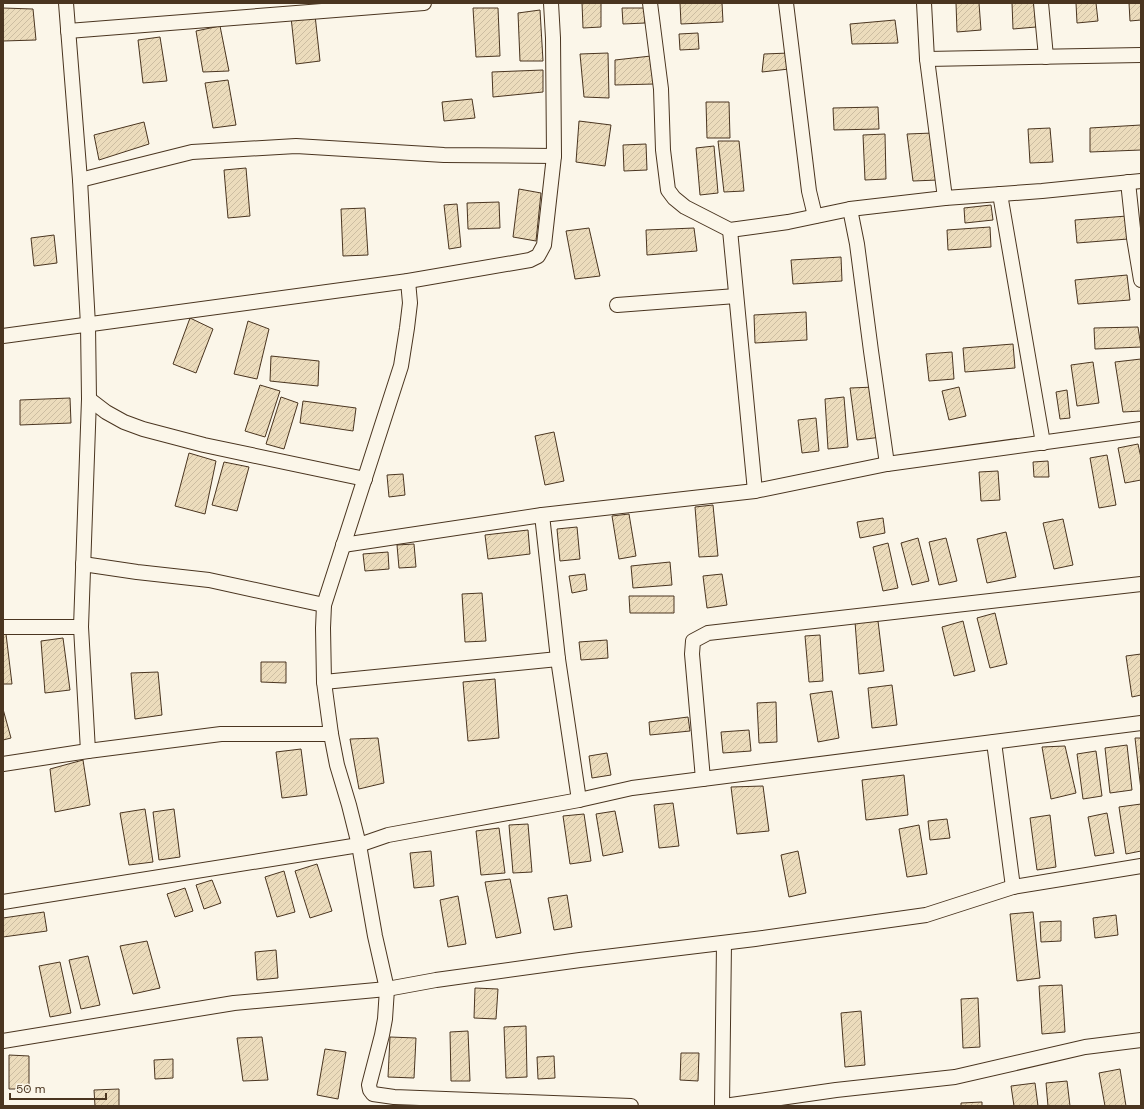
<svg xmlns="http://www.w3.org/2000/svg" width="1144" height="1109" font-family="'DM Sans',sans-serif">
	<defs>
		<pattern id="building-hatch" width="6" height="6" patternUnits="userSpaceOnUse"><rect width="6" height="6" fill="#ecdcbc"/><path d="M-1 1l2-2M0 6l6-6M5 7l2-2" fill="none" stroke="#ccbda1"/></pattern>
	</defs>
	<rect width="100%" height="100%" fill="#fbf6e9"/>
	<g fill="url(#building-hatch)" stroke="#4a3520">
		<path d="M582,3H601V27L583,28Z"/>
		<path d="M680,3H722L723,22L681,24Z"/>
		<path d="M956,3H979L981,30L957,32Z"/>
		<path d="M1012,3H1034L1036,27L1013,29Z"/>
		<path d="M1076,3H1096L1098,21L1077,23Z"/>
		<path d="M1129,3H1141V20L1130,21Z"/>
		<path d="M3,8L33,9L36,40L3,41Z"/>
		<path d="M473,8H498L500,56L476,57Z"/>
		<path d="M622,8H644L645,23L623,24Z"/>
		<path d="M540,10L543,61H520L518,13Z"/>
		<path d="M315,15L320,61L296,64L291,17Z"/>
		<path d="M895,20L898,43L852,44L850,24Z"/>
		<path d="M220,26L229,71L203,72L196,31Z"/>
		<path d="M698,33L699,49L680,50L679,34Z"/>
		<path d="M160,37L167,81L143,83L138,40Z"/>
		<path d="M608,53L609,98L584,97L580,54Z"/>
		<path d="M789,53V69L762,72L764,54Z"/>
		<path d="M651,56L654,84L615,85V60Z"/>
		<path d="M543,70V92L493,97L492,72Z"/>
		<path d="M228,80L236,125L213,128L205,83Z"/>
		<path d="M472,99L475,118L444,121L442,102Z"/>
		<path d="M706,102H729L730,138H707Z"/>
		<path d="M878,107L879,129L834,130L833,108Z"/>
		<path d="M579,121L611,125L605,166L576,162Z"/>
		<path d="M144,122L149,144L99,160L94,135Z"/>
		<path d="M1141,125V150L1090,152V128Z"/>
		<path d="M1050,128L1053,162L1030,163L1028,129Z"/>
		<path d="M933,133L938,180L913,181L907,134Z"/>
		<path d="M885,134L886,179L865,180L863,135Z"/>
		<path d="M718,141H739L744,191L724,192Z"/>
		<path d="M646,144L647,170L624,171L623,145Z"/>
		<path d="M714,146L718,193L700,195L696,148Z"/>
		<path d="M246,168L250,216L228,218L224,170Z"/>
		<path d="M519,189L541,193L536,241L513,237Z"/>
		<path d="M499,202L500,228L468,229L467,203Z"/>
		<path d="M457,204L461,247L449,249L444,205Z"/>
		<path d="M991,205L993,220L965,223L964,208Z"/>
		<path d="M365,208L368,255L343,256L341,209Z"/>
		<path d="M1127,216L1128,239L1077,243L1075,220Z"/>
		<path d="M990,227L991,247L948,250L947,230Z"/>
		<path d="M589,228L600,276L575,279L566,231Z"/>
		<path d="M694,228L697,251L647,255L646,230Z"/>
		<path d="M54,235L57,263L34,266L31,238Z"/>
		<path d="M841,257L842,281L793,284L791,260Z"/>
		<path d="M1127,275L1130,300L1078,304L1075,280Z"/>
		<path d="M806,312L807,340L755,343L754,315Z"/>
		<path d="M190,318L213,329L196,373L173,364Z"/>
		<path d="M248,321L269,329L257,379L234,374Z"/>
		<path d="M1138,327L1141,347L1095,349L1094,328Z"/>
		<path d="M1013,344L1015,368L965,372L963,348Z"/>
		<path d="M952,352L954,379L929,381L926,354Z"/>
		<path d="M271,356L319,361L318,386L270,381Z"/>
		<path d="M1141,359V411L1123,412L1115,362Z"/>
		<path d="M1093,362L1099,403L1077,406L1071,365Z"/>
		<path d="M260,385L280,391L265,437L245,431Z"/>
		<path d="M875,387L882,437L857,440L850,388Z"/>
		<path d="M959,387L966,416L949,420L942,391Z"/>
		<path d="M1067,390L1070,418L1060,419L1056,392Z"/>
		<path d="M281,397L298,403L284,449L266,444Z"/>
		<path d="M844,397L848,447L828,449L825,399Z"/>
		<path d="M70,398L71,423L20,425V400Z"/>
		<path d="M303,401L356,408L353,431L300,423Z"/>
		<path d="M816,418L819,451L802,453L798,420Z"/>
		<path d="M554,432L564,481L545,485L535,436Z"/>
		<path d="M1138,444L1141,458V480L1125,483L1118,448Z"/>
		<path d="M189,453L216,461L205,514L175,506Z"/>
		<path d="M1107,455L1116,505L1099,508L1090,458Z"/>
		<path d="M1048,461L1049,477H1034L1033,462Z"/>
		<path d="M224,462L249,467L237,511L212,505Z"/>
		<path d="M998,471L1000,500L981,501L979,472Z"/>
		<path d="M403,474L405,495L389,497L387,475Z"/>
		<path d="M713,505L718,556L699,557L695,507Z"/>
		<path d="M629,514L636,556L619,559L612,516Z"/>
		<path d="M883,518L885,533L860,538L857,522Z"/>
		<path d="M1063,519L1073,565L1054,569L1043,523Z"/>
		<path d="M577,527L580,559L560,561L557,529Z"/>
		<path d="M528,530L530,554L488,559L485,535Z"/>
		<path d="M1006,532L1016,577L987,583L977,539Z"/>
		<path d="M918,538L929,581L912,585L901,543Z"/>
		<path d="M946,538L957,581L939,585L929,542Z"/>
		<path d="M888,543L898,588L883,591L873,547Z"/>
		<path d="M414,544L416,567L399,568L397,545Z"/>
		<path d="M388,552L389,569L365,571L363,554Z"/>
		<path d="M670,562L672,585L633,588L631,566Z"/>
		<path d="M585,574L587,590L572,593L569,576Z"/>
		<path d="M722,574L727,605L707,608L703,576Z"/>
		<path d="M482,593L486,641L465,642L462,594Z"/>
		<path d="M629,596H674V613H630Z"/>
		<path d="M995,613L1007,664L990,668L977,618Z"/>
		<path d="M878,621L884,671L859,674L855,622Z"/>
		<path d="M963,621L975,671L954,676L942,627Z"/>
		<path d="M3,634H6L12,684H3Z"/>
		<path d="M820,635L823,681L809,682L805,636Z"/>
		<path d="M63,638L70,690L45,693L41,641Z"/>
		<path d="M607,640L608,658L581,660L579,642Z"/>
		<path d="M1141,654V695L1132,697L1126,656Z"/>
		<path d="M261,662H286V683L261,682Z"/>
		<path d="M158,672L162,715L135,719L131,673Z"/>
		<path d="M495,679L499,738L468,741L463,682Z"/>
		<path d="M892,685L897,725L872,728L868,688Z"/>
		<path d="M832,691L839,738L818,742L810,694Z"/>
		<path d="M776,702L777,742L759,743L757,703Z"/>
		<path d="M3,709L11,738L3,740Z"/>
		<path d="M688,717L690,731L650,735L649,722Z"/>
		<path d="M749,730L751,751L723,753L721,732Z"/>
		<path d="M378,738L384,783L359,789L350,739Z"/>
		<path d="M1135,738H1141V790Z"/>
		<path d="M1127,745L1132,790L1110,793L1105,748Z"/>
		<path d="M1065,746L1076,793L1051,799L1042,747Z"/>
		<path d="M301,749L307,795L282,798L276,752Z"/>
		<path d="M1096,751L1102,796L1083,799L1077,754Z"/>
		<path d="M607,753L611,775L592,778L589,756Z"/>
		<path d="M83,760L90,805L55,812L50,769Z"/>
		<path d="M904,775L908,815L866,820L862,780Z"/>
		<path d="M763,786L769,831L737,834L731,787Z"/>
		<path d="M673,803L679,846L659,848L654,805Z"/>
		<path d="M1141,804V851L1126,854L1119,807Z"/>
		<path d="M145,809L153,862L129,865L120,813Z"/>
		<path d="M174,809L180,857L159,860L153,812Z"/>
		<path d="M615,811L623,852L603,856L596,814Z"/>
		<path d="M1107,813L1114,853L1095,856L1088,817Z"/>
		<path d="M584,814L591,861L570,864L563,816Z"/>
		<path d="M1050,815L1056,867L1037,870L1030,818Z"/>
		<path d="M947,819L950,838L930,840L928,821Z"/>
		<path d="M528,824L532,872L513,873L509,825Z"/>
		<path d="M919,825L927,874L907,877L899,829Z"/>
		<path d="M499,828L505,873L481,875L476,831Z"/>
		<path d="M431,851L434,886L414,888L410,853Z"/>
		<path d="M798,851L806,893L789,897L781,855Z"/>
		<path d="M317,864L332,911L310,918L295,871Z"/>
		<path d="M284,871L295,912L277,917L265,877Z"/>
		<path d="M510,879L521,933L496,938L485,882Z"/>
		<path d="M212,880L221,903L204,909L196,885Z"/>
		<path d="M185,888L193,911L175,917L167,894Z"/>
		<path d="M567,895L572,927L554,930L548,898Z"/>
		<path d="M458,896L466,944L448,947L440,900Z"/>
		<path d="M44,912L47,931L3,937V918Z"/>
		<path d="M1033,912L1040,978L1017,981L1010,914Z"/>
		<path d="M1116,915L1118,935L1095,938L1093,918Z"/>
		<path d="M1061,921V941L1041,942L1040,922Z"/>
		<path d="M147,941L160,988L133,994L120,946Z"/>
		<path d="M276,950L278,978L257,980L255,952Z"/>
		<path d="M88,956L100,1005L81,1009L69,960Z"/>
		<path d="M60,962L71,1013L50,1017L39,966Z"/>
		<path d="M1062,985L1065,1032L1042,1034L1039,986Z"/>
		<path d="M475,988L498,989L496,1019L474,1018Z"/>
		<path d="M978,998L980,1047L963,1048L961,999Z"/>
		<path d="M861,1011L865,1065L845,1067L841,1013Z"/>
		<path d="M526,1026L527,1077L506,1078L504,1027Z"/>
		<path d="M468,1031L470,1081H451L450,1032Z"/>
		<path d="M262,1037L268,1080L243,1081L237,1038Z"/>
		<path d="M390,1037L416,1038L414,1078L388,1077Z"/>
		<path d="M325,1049L346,1052L338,1099L317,1095Z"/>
		<path d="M681,1053H699L698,1081L680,1080Z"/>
		<path d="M9,1055L29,1056V1089H9Z"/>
		<path d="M554,1056L555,1078L538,1079L537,1057Z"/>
		<path d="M173,1059V1078L155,1079L154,1060Z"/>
		<path d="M1120,1069L1126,1106H1105L1099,1073Z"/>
		<path d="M1067,1081L1070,1106H1048L1046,1083Z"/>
		<path d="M1035,1083L1038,1106H1014L1011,1086Z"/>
		<path d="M119,1089V1106H95L94,1090Z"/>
		<path d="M982,1102V1106H961V1103Z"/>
	</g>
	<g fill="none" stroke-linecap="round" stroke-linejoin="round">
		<defs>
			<g id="minor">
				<path d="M66,3L80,180L88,325L89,399L81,627L88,751"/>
				<path d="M650,3L661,89L663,150L668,190L674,198L685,207L730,230L788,222L850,209L945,198L1042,191L1141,181"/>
				<path d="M786,3L809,191L815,216"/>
				<path d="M924,3L927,59L945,198"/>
				<path d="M1041,3L1046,57"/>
				<path d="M68,31L424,3"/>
				<path d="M927,59L1141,55"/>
				<path d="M80,180L192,152L296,146L444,155L554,156"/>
				<path d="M1128,182L1134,238L1141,280"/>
				<path d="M1000,194L1043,443"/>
				<path d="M850,209L857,244L871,351L887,464"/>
				<path d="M730,230L755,491"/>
				<path d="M408,281L410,303L407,328L401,366L324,605L323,628L324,682L331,734L337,765L349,805L359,845L375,936L387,989L385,1019L382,1035L369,1085L370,1090L373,1094L394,1097L631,1106"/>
				<path d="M617,305L736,296"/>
				<path d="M3,336L408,281L530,260L538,256L544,245L554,156L553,38L551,3"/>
				<path d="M89,399L106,412L124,422L143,429L204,445L365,479"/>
				<path d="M542,515L558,659L579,800"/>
				<path d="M343,545L542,515L755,491L887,464L1141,429"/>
				<path d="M83,564L137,572L209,580L324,605"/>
				<path d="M3,627H81"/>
				<path d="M324,682L558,659"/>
				<path d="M994,742L1013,887"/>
				<path d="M3,764L88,751L221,734H331"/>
				<path d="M703,779L692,654L693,641L708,633L1141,584"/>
				<path d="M3,902L359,845L388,835L579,800L632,788L1141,723"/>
				<path d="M3,1041L234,1003L387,989L436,980L580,960L755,939L926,915L1013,887L1141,866"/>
				<path d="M722,1106L724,943"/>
				<path d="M724,1106L836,1090L955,1077L1085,1047L1141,1040"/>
			</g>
		</defs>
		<use href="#minor" stroke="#4a3520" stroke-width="16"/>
		<use href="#minor" stroke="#fbf6e9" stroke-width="14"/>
	</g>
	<rect width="1144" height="1109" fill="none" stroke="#4a3520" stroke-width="8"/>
	<path d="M10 1093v6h96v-6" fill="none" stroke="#4a3520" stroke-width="2"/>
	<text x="16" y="1093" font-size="12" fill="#4a3520" stroke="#fbf6e9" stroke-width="3" paint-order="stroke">50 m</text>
</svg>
